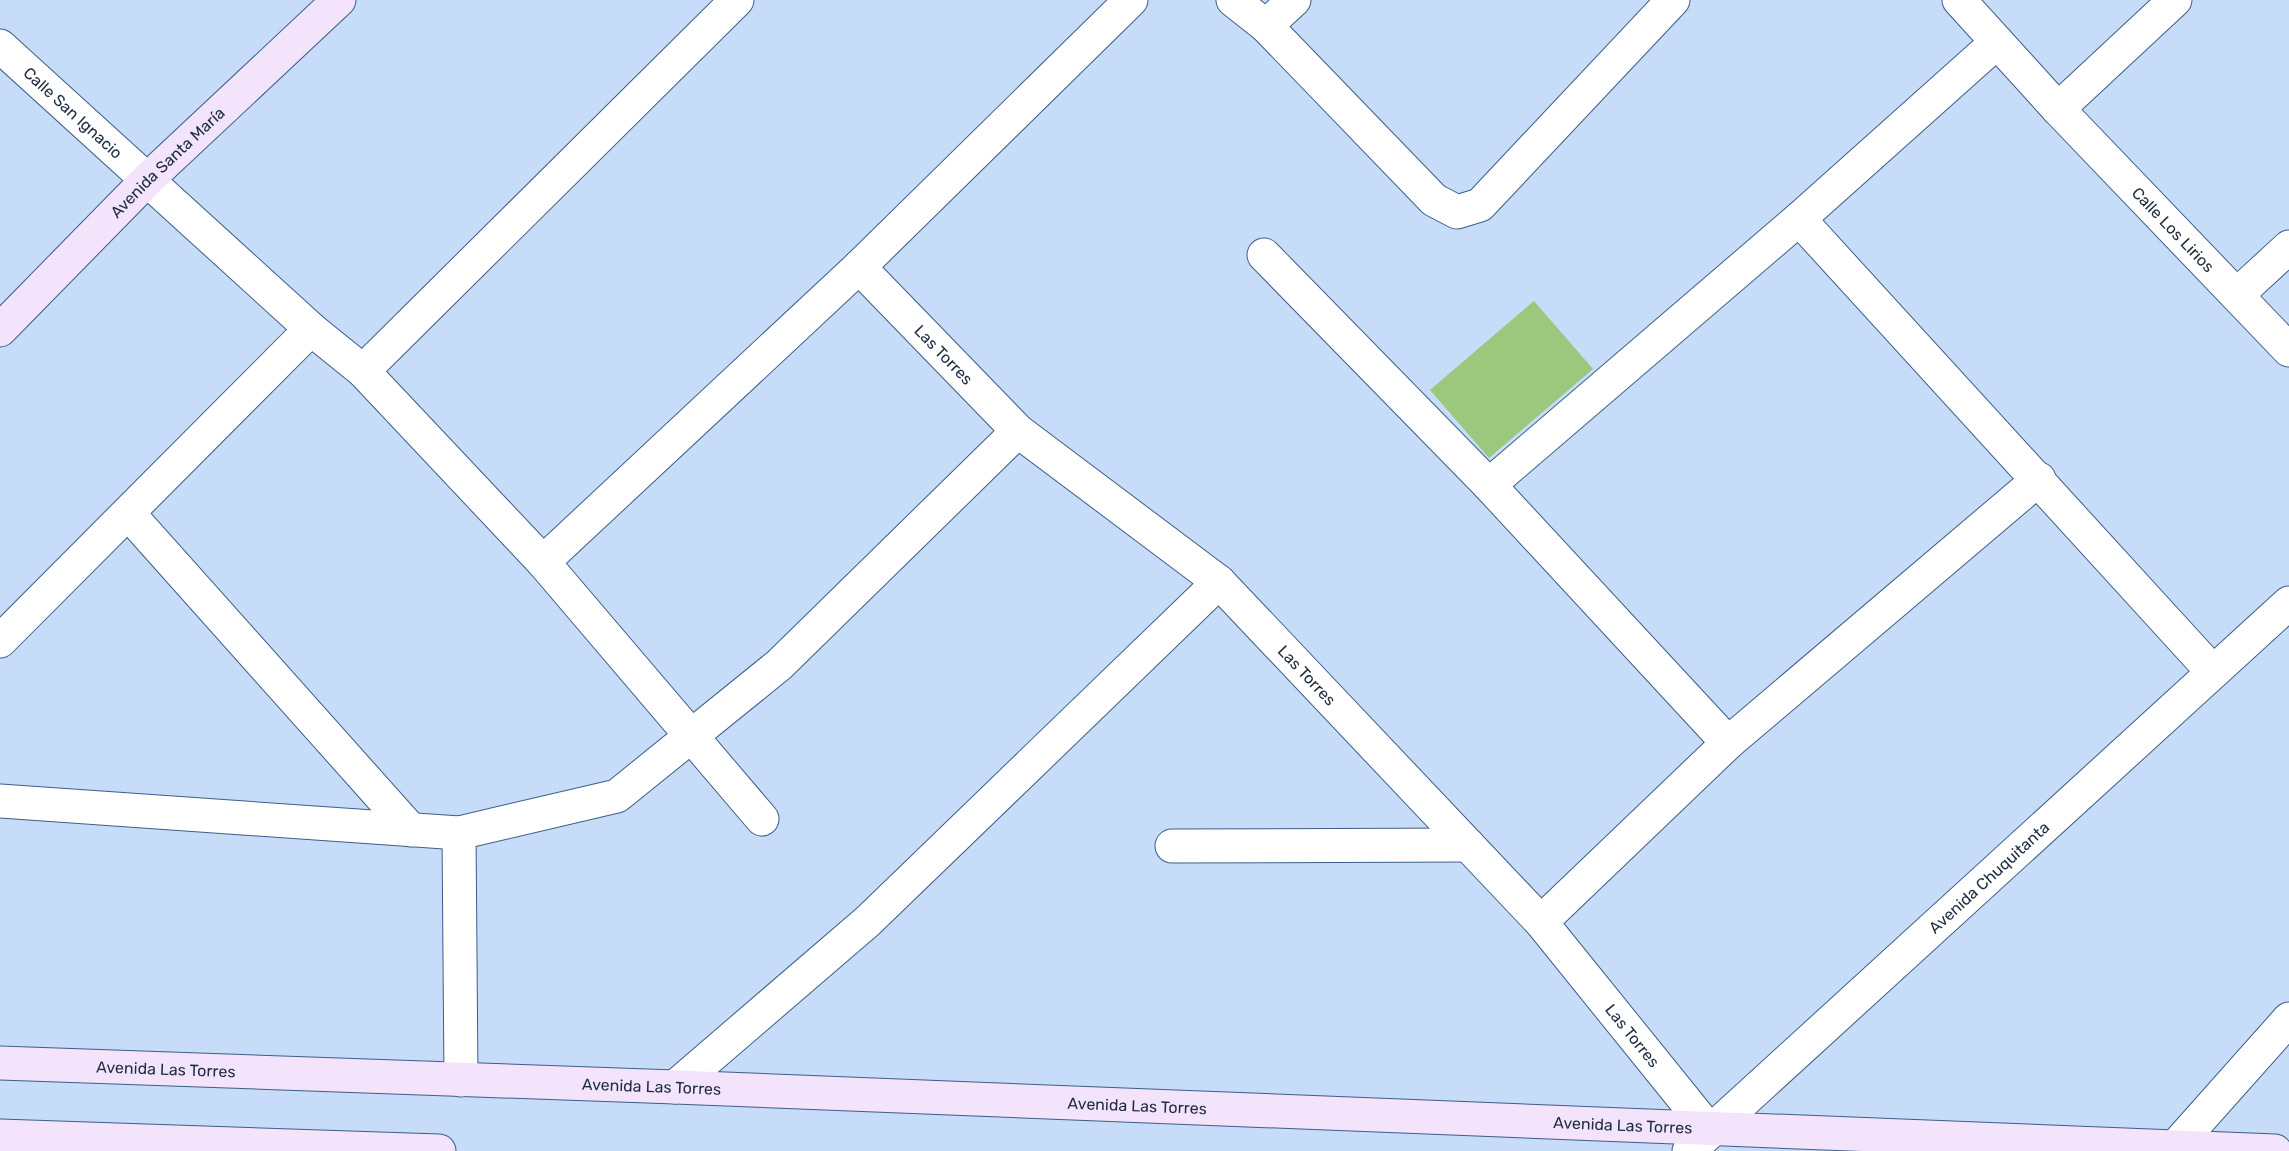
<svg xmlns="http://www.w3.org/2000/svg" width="2289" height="1151" font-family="Rubik,sans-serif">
	<rect width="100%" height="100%" fill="#c6dcf8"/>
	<path fill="#9bc87d" d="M1534,301L1593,369L1489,458L1430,390Z"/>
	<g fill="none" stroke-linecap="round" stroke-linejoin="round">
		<defs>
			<g id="street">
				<path d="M1233,0L1266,26L1434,200L1457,212L1480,205L1673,0"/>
				<path id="s1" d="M1959,0L2058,109L2289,350"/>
				<path d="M1266,26L1294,0"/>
				<path id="s2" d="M0,46L311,329L363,371L543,562L762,819"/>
				<path d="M2058,109L2175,0"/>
				<path d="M1799,219L2212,671"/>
				<path d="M1264,255L1489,485L1728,743"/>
				<path id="s3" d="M859,267L1018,431L1219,582L1541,922L1709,1130"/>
				<path d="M2238,294L2289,247"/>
				<path d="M363,371L737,0"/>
				<path d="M1489,485L1799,219L1997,42"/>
				<path d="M128,513L411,830"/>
				<path d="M543,562L859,267L1131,0"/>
				<path d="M0,641L311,329"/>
				<path d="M0,801L459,833L617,796L779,665L1018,431"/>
				<path d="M459,833L461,1080"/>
				<path d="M1172,846L1468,845"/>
				<path d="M1541,922L1728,743L2039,479"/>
				<path d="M675,1087L868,921L1219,582"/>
				<path d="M2176,1146L2289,1019"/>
				<path id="s4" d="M1689,1151L2289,603"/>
			</g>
			<g id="secondary">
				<path id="s5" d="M0,330L148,179L339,0"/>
				<path id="s6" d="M0,1063L675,1087L2275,1151"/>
				<path d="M0,1136L439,1151"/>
			</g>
		</defs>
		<use href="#street" stroke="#3d5e87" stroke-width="35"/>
		<use href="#secondary" stroke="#3d5e87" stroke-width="35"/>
		<use href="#street" stroke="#fff" stroke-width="33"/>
		<use href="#secondary" stroke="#f3e3fb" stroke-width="33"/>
	</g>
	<g text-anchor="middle" stroke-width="6" stroke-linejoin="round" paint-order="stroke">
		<g font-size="16" fill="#1d2c3e" stroke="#c6dcf8">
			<text dy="6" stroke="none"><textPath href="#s2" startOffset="99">Calle San Ignacio</textPath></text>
			<text dy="6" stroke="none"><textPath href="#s5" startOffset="237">Avenida Santa María</textPath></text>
			<text dy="6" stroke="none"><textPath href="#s1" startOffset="314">Calle Los Lirios</textPath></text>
			<text dy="6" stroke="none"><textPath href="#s3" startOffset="122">Las Torres</textPath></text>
			<text dy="6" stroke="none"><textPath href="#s3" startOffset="608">Las Torres</textPath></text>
			<text dy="6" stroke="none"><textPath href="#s4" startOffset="406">Avenida Chuquitanta</textPath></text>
			<text dy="6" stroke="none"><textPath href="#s3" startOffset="1094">Las Torres</textPath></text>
			<text dy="6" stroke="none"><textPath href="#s6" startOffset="166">Avenida Las Torres</textPath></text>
			<text dy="6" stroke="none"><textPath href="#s6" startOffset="652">Avenida Las Torres</textPath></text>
			<text dy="6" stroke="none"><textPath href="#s6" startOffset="1138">Avenida Las Torres</textPath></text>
			<text dy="6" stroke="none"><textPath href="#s6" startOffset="1624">Avenida Las Torres</textPath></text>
		</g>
	</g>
</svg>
